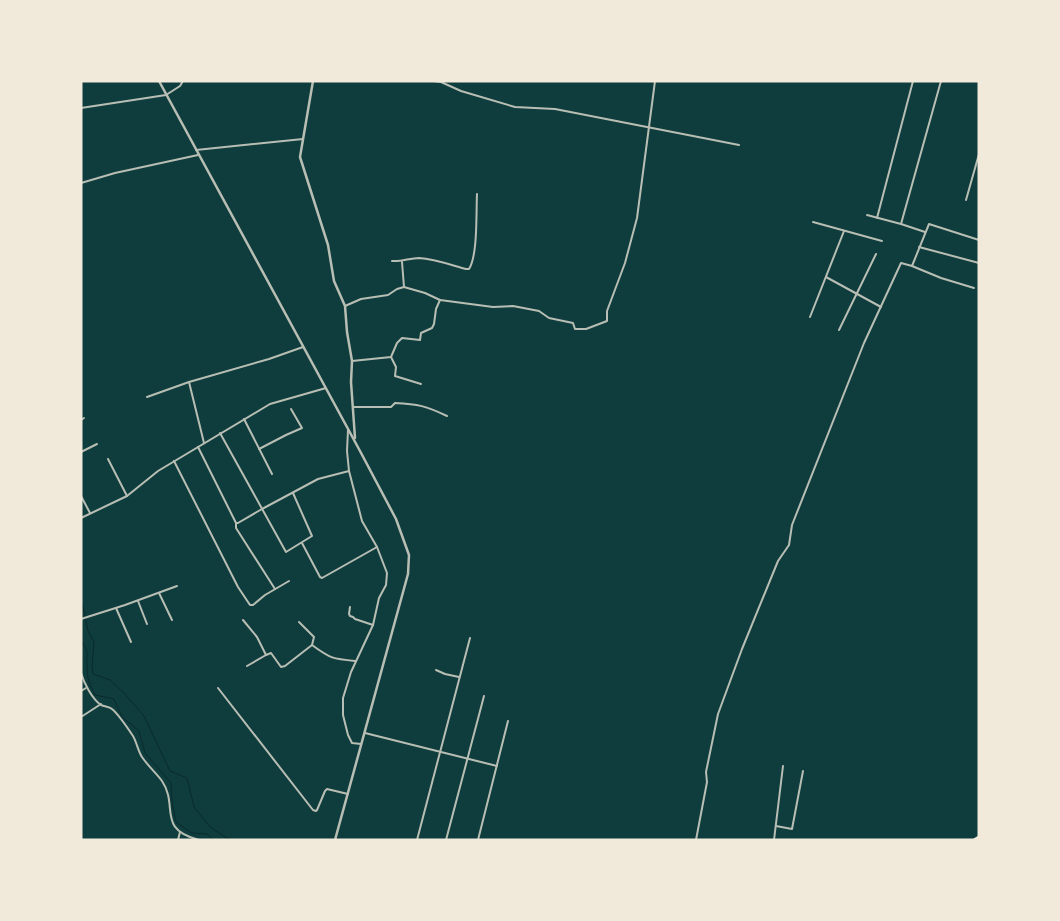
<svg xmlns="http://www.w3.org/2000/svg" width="1060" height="921" font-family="Spectral,serif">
	<rect width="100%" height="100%" fill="#0f3d3e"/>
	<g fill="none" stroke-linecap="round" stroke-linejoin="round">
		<g stroke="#0a2a2b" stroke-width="1">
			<path d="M81,603L83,606L88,631L94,642L92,666L93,674L110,680L123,692L144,716L170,771L187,778L194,807L210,827L225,837L232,840"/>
			<path d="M81,640C90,653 86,653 87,667C87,678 90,686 95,695L114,699L122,717L139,731L145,753L171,783L172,803L176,822L192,833L207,834L213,840"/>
		</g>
		<g stroke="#b8beb3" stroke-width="2">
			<path d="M434,81L441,82L461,91L515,107L555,109L739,145"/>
			<path d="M81,108L166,95L180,86L183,81"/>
			<path d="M196,150L303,139"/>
			<path d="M81,183L115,173L198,155"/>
			<path d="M966,200L979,154"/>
			<path d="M867,215L901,224L925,232"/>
			<path d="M877,218L913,81"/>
			<path d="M813,222L882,241"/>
			<path d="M901,224L941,81"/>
			<path d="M919,247L979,263"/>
			<path d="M392,261C401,262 410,258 419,258C435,259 451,265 466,269H469C478,255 476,212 477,194"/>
			<path d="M402,262L404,287"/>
			<path d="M912,266L941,278L974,288"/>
			<path d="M826,277L881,307"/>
			<path d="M345,306L361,299L388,295L397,289L404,287L425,293L440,300L493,307L513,306L539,311L549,318L573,323L575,329H586L607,321V311L625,263L637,218L655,81"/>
			<path d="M810,317L844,231"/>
			<path d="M839,330L876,254"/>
			<path d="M391,357L396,367L395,376L421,384"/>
			<path d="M352,361L391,357L397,343L402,338L420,340L421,333L432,328L434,324L436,309L440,300"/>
			<path d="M189,382L204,443"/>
			<path d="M147,397L189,382L269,359L303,347"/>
			<path d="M353,407H391L395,403C418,404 426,406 447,416"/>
			<path d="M244,419L272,474"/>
			<path d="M81,420L84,418"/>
			<path d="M348,430L347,451L349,471L362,521L377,547L387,573L386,585L379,598L373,625L351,672L343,698V715L348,735L352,743L361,744"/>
			<path d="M220,433L286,552L312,536L293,493"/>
			<path d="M198,447L236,523V528L275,589"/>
			<path d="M259,449L286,435L302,428L291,409"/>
			<path d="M81,452L97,444"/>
			<path d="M108,459L127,496"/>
			<path d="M174,461L238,587L250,605H253L265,595L289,581"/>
			<path d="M81,496L90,513"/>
			<path d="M81,518L127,496L158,471L270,404L326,388"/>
			<path d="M236,523H238L262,509L318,479L349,471"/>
			<path d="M302,543L320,577L322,578L377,547"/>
			<path d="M159,593L172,620"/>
			<path d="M138,601L147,624"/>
			<path d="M350,607L349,614L350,616L353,617L355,619L373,625"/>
			<path d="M116,608L131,642"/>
			<path d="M81,619L125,605L177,586"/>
			<path d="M243,620L257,637L266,655"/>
			<path d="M312,645C331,659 333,659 356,661"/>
			<path d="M247,666L266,655L271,653L281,667L285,666L312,645L314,637L299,622"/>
			<path d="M436,670L445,674L459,677"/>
			<path d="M81,673C84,683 92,699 101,705C105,707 109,706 112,709C117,713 129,730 133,736C137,743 138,751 142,757C148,766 156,773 162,781C179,806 156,829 199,840"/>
			<path d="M218,688L313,810L316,811L317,810L325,791L327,789L348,794"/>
			<path d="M81,691L86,688"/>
			<path d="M81,717L101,704"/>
			<path d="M365,733L497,766"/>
			<path d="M776,826L792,829L803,771"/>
			<path d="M178,840L180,832"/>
			<path d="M417,840L470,638"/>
			<path d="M446,840L484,696"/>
			<path d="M478,840L508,721"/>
			<path d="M696,840L707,782L706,772L718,714L742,649L778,561L789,545L792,525L864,343L901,263L912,266L929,224L979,240"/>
			<path d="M774,840L783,766"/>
		</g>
		<g stroke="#b8beb3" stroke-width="2.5">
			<path d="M159,81L360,451L396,519L409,555L408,574L335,840"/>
			<path d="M313,81L300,157L328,245L334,281L345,306L347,332L352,361L351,382L355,438"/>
		</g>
		<path stroke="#f1e9da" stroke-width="3" d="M974,840L979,837"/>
	</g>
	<rect width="1060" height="921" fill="none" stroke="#f1e9da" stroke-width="165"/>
</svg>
